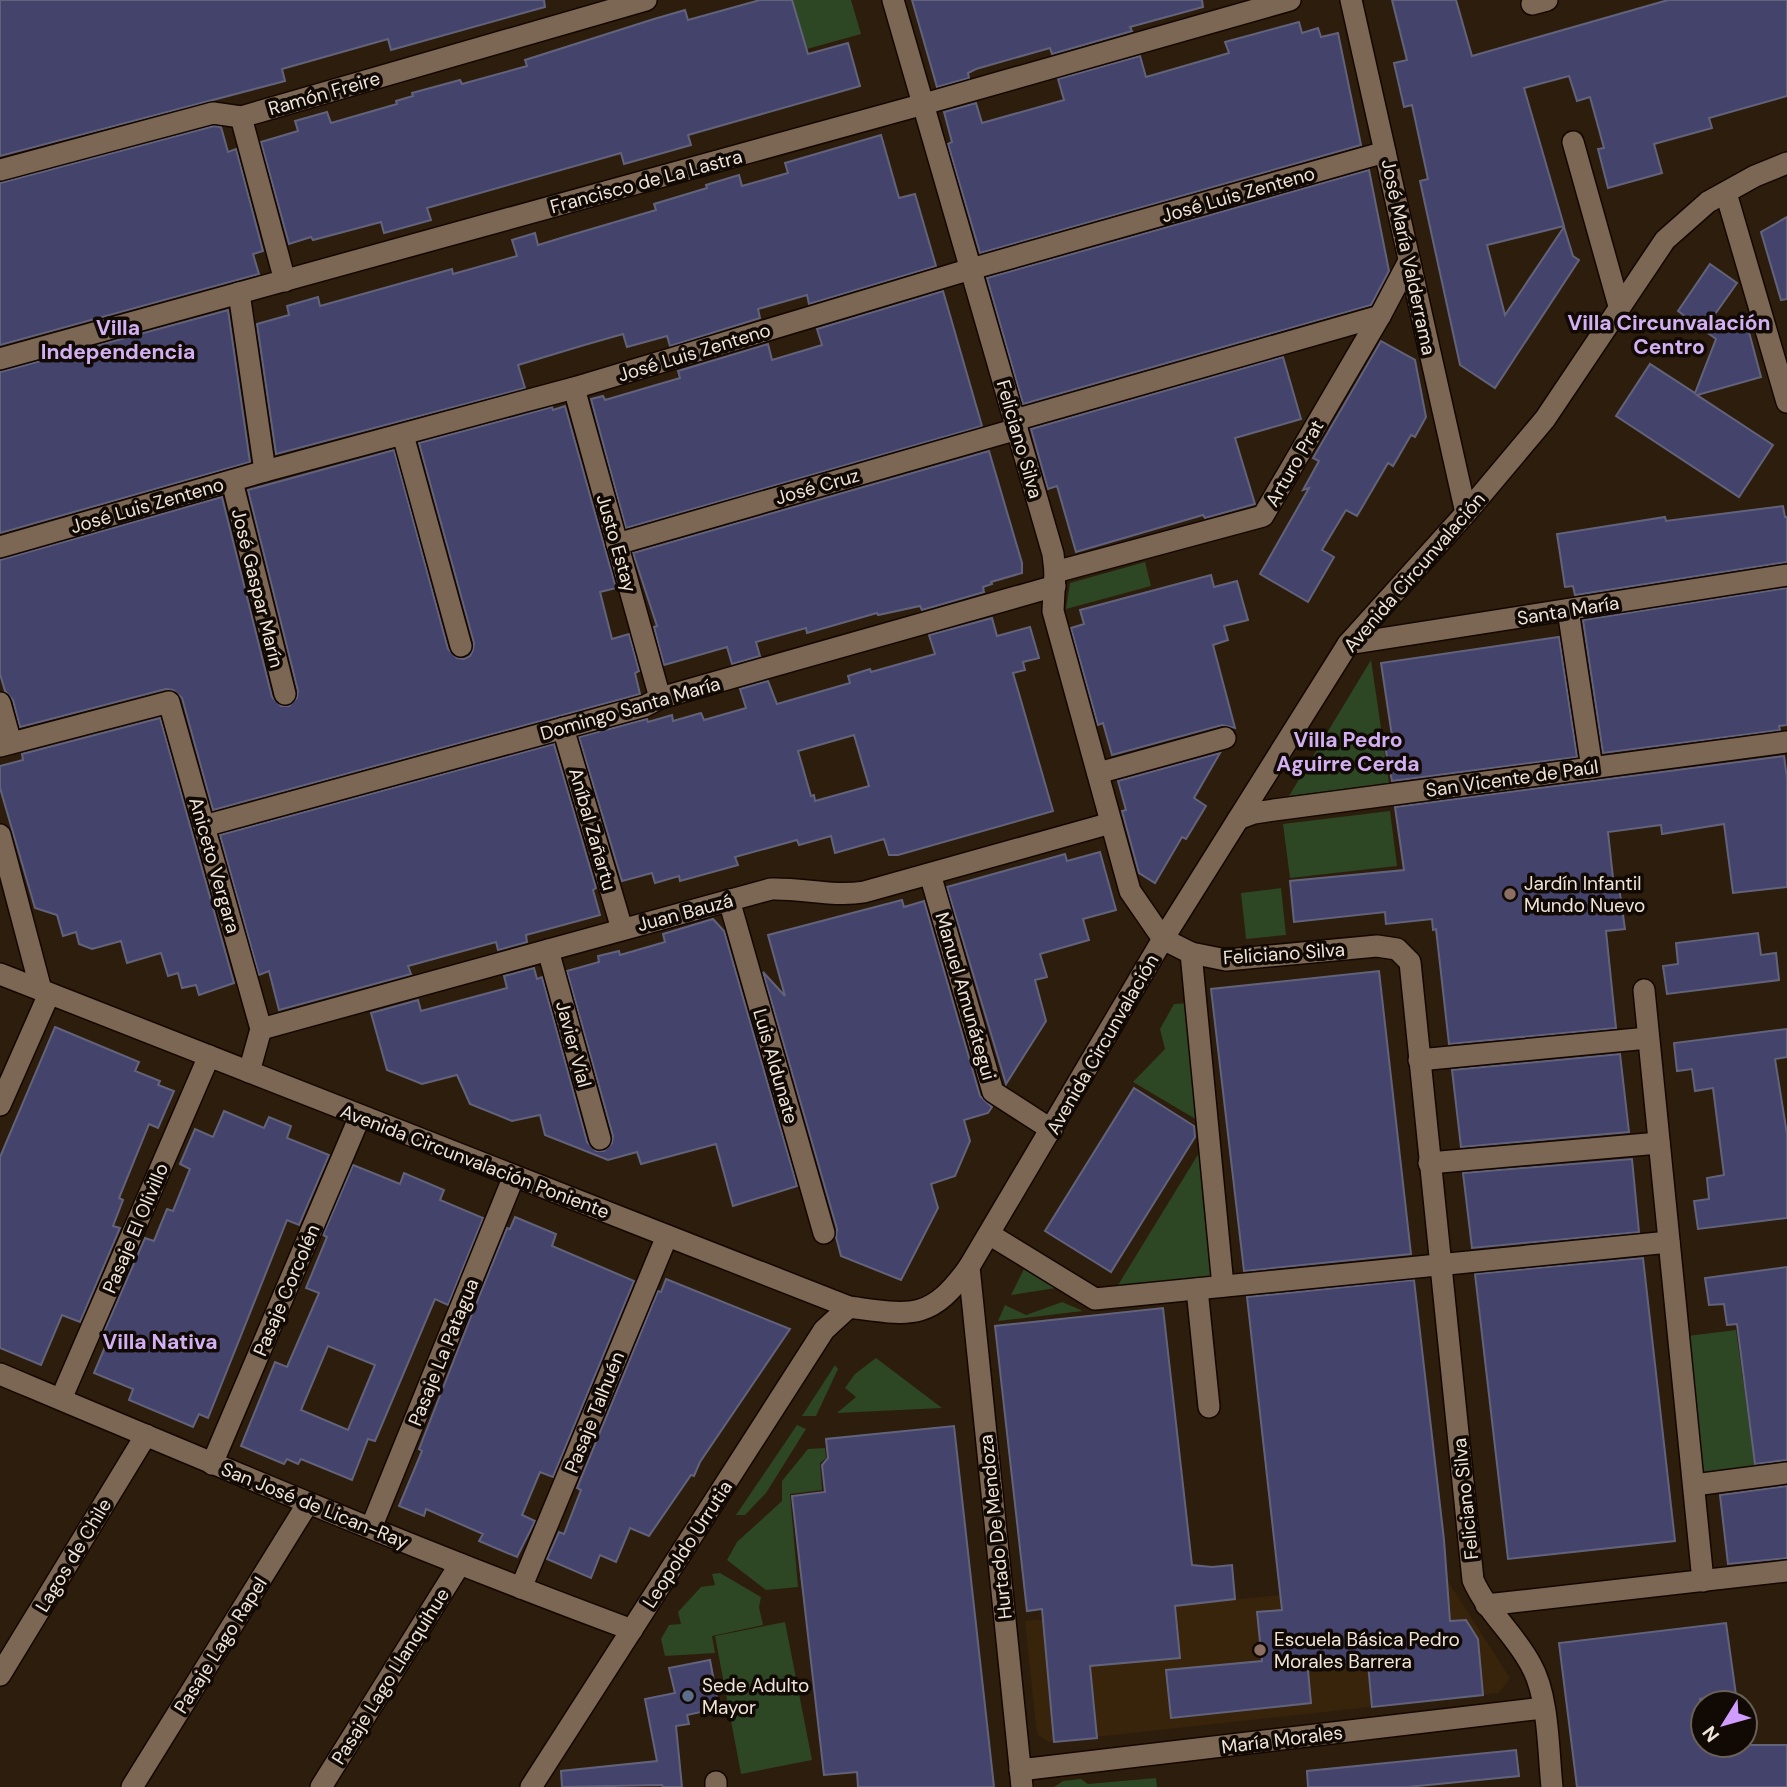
<svg xmlns="http://www.w3.org/2000/svg" width="1787" height="1787" font-family="'DM Sans',sans-serif">
	<rect width="100%" height="100%" fill="#2d1d0c"/>
	<path fill="#38230b" d="M1446,1578L1510,1678L1499,1693L1049,1742L1038,1735L1036,1727L1025,1621Z"/>
	<g fill="#2d4623">
		<path d="M792,0H851L861,34L807,49Z"/>
		<path d="M1145,562L1151,586L1066,609L1070,583Z"/>
		<path d="M1371,660L1389,783L1289,796Z"/>
		<path d="M1390,811L1397,866L1290,878L1283,824Z"/>
		<path d="M1281,888L1286,935L1246,939L1241,893Z"/>
		<path d="M1190,1003L1199,1121L1133,1082L1165,1049L1160,1029L1174,1004Z"/>
		<path d="M1202,1148L1214,1279L1115,1290Z"/>
		<path d="M1024,1269L1056,1288L1011,1295Z"/>
		<path d="M1062,1302L1083,1311L998,1321L1005,1305L1026,1315Z"/>
		<path d="M1736,1330L1755,1467L1701,1475L1687,1336Z"/>
		<path d="M876,1358L942,1408L837,1413L856,1397L845,1388L855,1374Z"/>
		<path d="M835,1365L838,1369L816,1416H802Z"/>
		<path d="M797,1425L806,1429L766,1493L745,1515H736Z"/>
		<path d="M825,1448L826,1458L820,1463L822,1490L790,1494L798,1587L766,1590L727,1560L737,1542L782,1501V1481L808,1449Z"/>
		<path d="M720,1573L761,1597L759,1607L763,1625L712,1636L715,1653L665,1656L661,1639L669,1625L681,1624L678,1612L701,1587L715,1585L712,1574Z"/>
		<path d="M785,1622L812,1760L741,1774L715,1636Z"/>
		<path d="M1156,1778L1157,1787H1054L1063,1781L1081,1779L1088,1784Z"/>
	</g>
	<g fill="#44436c" stroke="#62637b" stroke-width="2" fill-rule="evenodd">
		<path d="M0,0H544L545,7L391,50L388,39L282,69L285,81L0,156Z"/>
		<path d="M760,0H792L808,54L848,43L860,86L688,135L691,145L624,164L621,153L427,208L431,220L384,233L381,222L313,240L311,237L289,244L261,142L298,131L295,121L327,112L331,123L397,104L396,101L413,96L412,93L460,80L462,84L527,66L525,60L654,19L685,10L688,20Z"/>
		<path d="M912,0H1202L1203,7L1130,27L1132,31L1052,54L1050,48L976,69L968,73L969,78L937,87Z"/>
		<path d="M1392,0H1456L1472,56L1668,0H1787V96L1709,118L1712,128L1654,144L1662,173L1608,188L1598,149L1604,148L1590,97L1577,101L1569,76L1524,88L1564,226L1487,245L1505,315L1564,227L1573,256L1579,260L1495,388L1460,365L1420,181L1428,179L1412,105L1404,107L1394,63L1407,60Z"/>
		<path d="M1299,22L1302,33L1318,28L1321,37L1338,33L1361,145L980,253L948,144L952,142L944,112L976,103L982,123L1064,100L1058,79L1140,56L1146,77L1229,53L1225,42Z"/>
		<path d="M214,126L221,127L228,152L236,149L263,251L253,254L259,274L0,345V183Z"/>
		<path d="M881,135L899,198L915,194L936,266L809,304L807,295L758,309L760,318L670,346L667,336L627,347L623,334L581,346L518,365L525,388L276,454L257,324L289,315L287,306L318,297L320,306L452,269L453,274L517,256L512,240L535,233L538,245L571,235L656,210L654,204L707,188L706,185L739,175L742,186L788,173L785,163Z"/>
		<path d="M1369,170L1389,271L1371,305L1023,404L987,278Z"/>
		<path d="M1787,217V299L1781,300L1761,232Z"/>
		<path d="M1710,264L1737,283L1706,327L1745,317L1761,377L1697,395L1773,445L1739,497L1616,416L1650,364L1695,393L1716,339L1678,311Z"/>
		<path d="M943,291L982,426L626,528L591,399L603,396L605,400L680,378L678,371L768,344L772,360L822,345L817,329Z"/>
		<path d="M228,310L250,462L0,533V372Z"/>
		<path d="M1381,341L1415,360L1426,417L1415,437L1411,435L1393,466L1388,463L1357,516L1346,510L1322,550L1334,557L1308,602L1260,574L1309,488L1303,490L1319,461L1313,458Z"/>
		<path d="M1283,357L1301,419L1235,438L1255,504L1205,518L1203,515L1076,552L1057,486L1048,489L1031,429Z"/>
		<path d="M565,406L616,588L600,592L612,639L629,634L639,671L635,673L640,694L213,810L182,698L173,690L166,689L20,727L13,700L5,691L0,674V560L222,497L272,697L281,706H289L297,698L298,691L248,490L394,450L448,649L457,658L464,659L470,656L473,650L474,643L419,443L552,407L553,410Z"/>
		<path d="M989,451L1022,563V573L991,582L992,584L983,587L984,592L922,610L920,606L878,615L877,613L807,633L806,628L756,642L760,656L732,664L727,647L664,665L654,627L657,626L633,553Z"/>
		<path d="M1783,506L1785,517H1787V562L1575,595L1573,586L1565,587L1557,534L1665,517L1666,521Z"/>
		<path d="M1211,575L1214,587L1237,581L1248,620L1224,626L1228,640L1213,645L1235,728L1222,725L1112,755L1103,723L1098,725L1071,628L1084,624L1080,610Z"/>
		<path d="M1787,588V725L1779,726L1780,730L1603,753L1583,620Z"/>
		<path d="M992,618L997,636L1030,627L1039,658L1023,662L1025,670L1013,673L1053,811L898,855H889L884,839L835,853L831,836L799,845L797,840L735,857L738,865L680,881L679,876L655,883L652,873L622,881L579,737L647,719L648,722L672,715L673,721L701,713L704,720L746,708L740,689L768,681L777,704L850,683L848,676L870,669L871,672L935,654L929,635ZM854,735L869,786L815,801L814,795L811,796L798,751Z"/>
		<path d="M1559,637L1577,757L1392,781L1383,737L1392,736L1381,663Z"/>
		<path d="M160,718L234,983L199,995L196,985L182,988L178,973L168,976L161,953L127,963L121,941L92,949L79,944L76,932L63,936L57,915L35,908L0,788V766L23,760L22,754Z"/>
		<path d="M554,744L596,888L593,890L600,915L526,935L527,942L498,950L496,942L408,966L411,974L279,1010L269,971L259,975L220,835Z"/>
		<path d="M1220,753L1194,798L1206,806L1186,839L1182,837L1155,883L1139,873L1122,811L1126,810L1118,781Z"/>
		<path d="M1784,756L1787,778V887L1733,893L1724,824L1662,834L1661,825L1608,832L1614,887H1619L1625,929L1606,931L1616,1028L1449,1044L1436,929L1433,930L1432,919L1386,924L1385,912L1294,922L1290,881L1404,870L1395,807Z"/>
		<path d="M1100,852L1116,910L1083,919L1089,940L1040,954L1047,977L1035,980L1046,1021L1006,1084L947,887L1065,854L1067,861Z"/>
		<path d="M902,900L904,907L924,901L980,1096L992,1107L988,1113L964,1120L970,1141L955,1176L931,1184L938,1208L901,1280L841,1256L836,1237L837,1229L763,972L785,996L768,935Z"/>
		<path d="M713,919L724,931L797,1186L733,1206L716,1144L641,1164L637,1152L608,1160L545,1135L540,1115L512,1121L470,1104L457,1075L422,1084L387,1070L371,1013L418,1000L421,1011L507,988L504,976L534,968L537,979L542,977L587,1142L596,1151H604L612,1143L613,1136L567,971L599,962L598,956L619,951L620,955L665,942L663,934Z"/>
		<path d="M1758,933L1761,955L1776,953L1779,980L1667,994L1663,966L1678,964L1676,943Z"/>
		<path d="M1379,971L1411,1254L1244,1271L1211,989Z"/>
		<path d="M55,1027L139,1062L135,1071L160,1081L158,1085L174,1091L158,1128L149,1124L119,1198L123,1200L113,1226L120,1228L80,1322L62,1315L41,1365L0,1348V1157Z"/>
		<path d="M1787,1029V1057L1775,1059L1787,1134V1218L1698,1229L1694,1201L1709,1199L1707,1178L1724,1175L1713,1088L1695,1091L1692,1069L1677,1071L1674,1043Z"/>
		<path d="M1620,1054L1629,1132L1461,1147L1452,1070Z"/>
		<path d="M1134,1088L1194,1126L1195,1137L1111,1272L1045,1231Z"/>
		<path d="M224,1111L264,1128L269,1117L291,1126L287,1138L329,1155L299,1225L287,1220L208,1418L199,1414L193,1427L129,1400L133,1389L94,1373L110,1335L104,1332L145,1238L154,1241L167,1209L173,1211L190,1169L180,1164L195,1129L213,1137Z"/>
		<path d="M1632,1159L1639,1232L1472,1248L1463,1173Z"/>
		<path d="M353,1165L400,1184L404,1173L444,1190L440,1200L483,1218L448,1305L435,1299L375,1441L368,1439L352,1480L301,1459L298,1464L287,1459L284,1464L241,1446L275,1362L287,1367L319,1293L306,1288L327,1237L323,1235ZM328,1346L375,1365L348,1430L301,1410Z"/>
		<path d="M515,1217L556,1234L552,1246L634,1281L553,1477L540,1472L522,1515L535,1521L517,1557L479,1541L483,1534L426,1509L424,1516L399,1506L422,1451L419,1449L468,1324L507,1228L510,1229Z"/>
		<path d="M1643,1258L1675,1541L1508,1559L1475,1274Z"/>
		<path d="M1787,1267V1460L1755,1464L1737,1324L1727,1325L1724,1304L1709,1305L1705,1278Z"/>
		<path d="M666,1279L790,1329L700,1462L694,1476L691,1475L649,1536L630,1528L616,1562L600,1555L591,1578L547,1559L559,1532L564,1534L581,1490L577,1488L658,1291L661,1292Z"/>
		<path d="M1414,1280L1444,1540L1450,1621L1466,1620L1478,1639L1483,1695L1372,1707L1368,1664L1308,1670L1311,1703L1171,1718L1166,1670L1262,1661L1257,1612L1282,1610L1247,1297Z"/>
		<path d="M1163,1308L1192,1565L1212,1567L1232,1565L1235,1599L1175,1606L1180,1658L1090,1666L1097,1738L1054,1742L1042,1609L1027,1611L995,1326Z"/>
		<path d="M954,1426L994,1787H858L857,1772L824,1775L792,1496L825,1492L822,1465L828,1458L826,1439Z"/>
		<path d="M1787,1486V1558L1728,1564L1720,1495Z"/>
		<path d="M1726,1623L1736,1695L1700,1699L1703,1745H1787V1787H1577L1559,1643Z"/>
		<path d="M710,1660L719,1708L687,1715L689,1724L676,1726L682,1787H663L662,1785L562,1787L561,1771L657,1761L645,1699L675,1693L669,1668Z"/>
		<path d="M1516,1750L1519,1776L1408,1787H1308L1307,1771Z"/>
	</g>
	<g fill="none" stroke-linecap="round" stroke-linejoin="round">
		<defs>
			<g id="minor">
				<path d="M893,0L1053,554L1055,572L1053,611L1130,891L1163,939L1191,953L1226,960L1377,946L1397,949L1410,962L1473,1580C1487,1612 1515,1634 1531,1665C1549,1697 1548,1750 1552,1787"/>
				<path d="M1351,0L1466,513"/>
				<path d="M1532,4L1547,0"/>
				<path d="M241,117L285,281"/>
				<path d="M1573,142L1619,306"/>
				<path d="M0,170L213,113L241,117L646,0"/>
				<path d="M1726,193L1787,402"/>
				<path d="M239,293L265,471"/>
				<path d="M0,359L924,104L1290,0"/>
				<path d="M574,388L660,698"/>
				<path d="M1015,420L1380,316"/>
				<path d="M403,435L461,646"/>
				<path d="M232,481L285,694"/>
				<path d="M617,544L1017,429"/>
				<path d="M0,547L265,471L574,388L971,269L1385,152"/>
				<path d="M1055,572L1263,516L1380,316L1409,261"/>
				<path d="M1568,610L1592,768"/>
				<path d="M1348,644L1787,575"/>
				<path d="M0,703L11,743"/>
				<path d="M563,728L622,929"/>
				<path d="M0,746L169,702L261,1029"/>
				<path d="M1098,773L1225,738"/>
				<path d="M1238,819L1254,813L1274,810L1787,742"/>
				<path d="M204,826L645,706L660,698L1055,586"/>
				<path d="M0,835L41,990"/>
				<path d="M930,874L993,1092L1052,1130"/>
				<path d="M729,900L824,1233"/>
				<path d="M548,950L600,1139"/>
				<path d="M1191,953L1223,1286"/>
				<path d="M0,974L849,1307C910,1315 930,1322 969,1267L1163,939L1348,644L1466,513L1545,419L1665,240L1708,202L1755,176L1787,163"/>
				<path d="M1644,990L1703,1581"/>
				<path d="M261,1029L771,889C802,888 833,897 864,892L1111,823"/>
				<path d="M1419,1060L1648,1038"/>
				<path d="M249,1072L261,1029"/>
				<path d="M0,1105L49,994"/>
				<path d="M1429,1163L1659,1143"/>
				<path d="M989,1234L1095,1299L1669,1242"/>
				<path d="M969,1267L1022,1787"/>
				<path d="M1197,1289L1209,1407"/>
				<path d="M0,1374C209,1462 419,1551 632,1630"/>
				<path d="M61,1399L209,1056"/>
				<path d="M212,1464L360,1116"/>
				<path d="M1694,1485L1787,1473"/>
				<path d="M371,1528L514,1176"/>
				<path d="M521,1588L667,1236"/>
				<path d="M1486,1605L1787,1571"/>
				<path d="M0,1675L146,1435"/>
				<path d="M1020,1770L1543,1708"/>
				<path d="M132,1787L308,1503"/>
				<path d="M321,1787L460,1564"/>
				<path d="M531,1787L824,1330L849,1307"/>
				<path d="M716,1787V1782"/>
			</g>
		</defs>
		<use href="#minor" stroke="#150700" stroke-width="24"/>
		<use href="#minor" stroke="#7b6754" stroke-width="21"/>
	</g>
	<g fill="#8d6e63" stroke="#100904" stroke-width="2.5">
		<circle cx="1510" cy="894" r="7"/>
		<circle cx="1260" cy="1650" r="7"/>
	</g>
	<circle fill="#5c6f8a" stroke="#100904" stroke-width="2.5" cx="688" cy="1696" r="7"/>
	<g text-anchor="middle" stroke-width="7" stroke-linejoin="round" paint-order="stroke">
		<g font-size="19" fill="#efe4d9" stroke="#100904">
			<text transform="translate(324 93) rotate(-16)" y="7">Ramón Freire</text>
			<text transform="translate(646 181) rotate(-15)" y="7">Francisco de La Lastra</text>
			<text transform="translate(1238 194) rotate(-16)" y="7">José Luis Zenteno</text>
			<text transform="translate(1409 257) rotate(78)" y="7">José María Valderrama</text>
			<text transform="translate(694 352) rotate(-17)" y="7">José Luis Zenteno</text>
			<text transform="translate(1020 439) rotate(74)" y="7">Feliciano Silva</text>
			<text transform="translate(1294 463) rotate(-60)" y="7">Arturo Prat</text>
			<text transform="translate(817 486) rotate(-16)" y="7">José Cruz</text>
			<text transform="translate(147 505) rotate(-16)" y="7">José Luis Zenteno</text>
			<text transform="translate(617 543) rotate(74)" y="7">Justo Estay</text>
			<text transform="translate(1414 572) rotate(-49)" y="7">Avenida Circunvalación</text>
			<text transform="translate(258 588) rotate(76)" y="7">José Gaspar Marín</text>
			<text transform="translate(1568 610) rotate(-9)" y="7">Santa María</text>
			<text transform="translate(630 708) rotate(-16)" y="7">Domingo Santa María</text>
			<text transform="translate(1512 778) rotate(-8)" y="7">San Vicente de Paúl</text>
			<text transform="translate(593 829) rotate(74)" y="7">Aníbal Zañartu</text>
			<text transform="translate(215 865) rotate(74)" y="7">Aniceto Vergara</text>
			<text transform="translate(685 912) rotate(-15)" y="7">Juan Bauzá</text>
			<text transform="translate(1284 953) rotate(-4)" y="7">Feliciano Silva</text>
			<text transform="translate(966 996) rotate(74)" y="7">Manuel Amunátegui</text>
			<text transform="translate(574 1044) rotate(75)" y="7">Javier Vial</text>
			<text transform="translate(1102 1044) rotate(-60)" y="7">Avenida Circunvalación</text>
			<text transform="translate(776 1066) rotate(74)" y="7">Luis Aldunate</text>
			<text transform="translate(475 1161) rotate(21)" y="7">Avenida Circunvalación Poniente</text>
			<text transform="translate(135 1228) rotate(-67)" y="7">Pasaje El Olivillo</text>
			<text transform="translate(286 1290) rotate(-67)" y="7">Pasaje Corcolén</text>
			<text transform="translate(443 1352) rotate(-68)" y="7">Pasaje La Patagua</text>
			<text transform="translate(594 1412) rotate(-68)" y="7">Pasaje Talhuén</text>
			<text transform="translate(1465 1499) rotate(-96)" y="7">Feliciano Silva</text>
			<text transform="translate(315 1505) rotate(22)" y="7">San José de Lican-Ray</text>
			<text transform="translate(995 1527) rotate(-96)" y="7">Hurtado De Mendoza</text>
			<text transform="translate(687 1544) rotate(-57)" y="7">Leopoldo Urrutia</text>
			<text transform="translate(73 1555) rotate(-59)" y="7">Lagos de Chile</text>
			<text transform="translate(220 1645) rotate(-58)" y="7">Pasaje Lago Rapel</text>
			<text transform="translate(390 1676) rotate(-58)" y="7">Pasaje Lago Llanquihue</text>
			<text transform="translate(1282 1739) rotate(-7)" y="7">María Morales</text>
		</g>
		<g font-size="19" fill="#efe4d9" stroke="#100904" text-anchor="start">
			<text x="1524" y="890">Jardín Infantil<tspan x="1524" dy="22">Mundo Nuevo</tspan></text>
			<text x="1274" y="1646">Escuela Básica Pedro<tspan x="1274" dy="22">Morales Barrera</tspan></text>
			<text x="702" y="1692">Sede Adulto<tspan x="702" dy="22">Mayor</tspan></text>
		</g>
		<g font-size="21" font-weight="bold" fill="#d2b0f3" stroke="#100904">
			<text x="1669" y="330">Villa Circunvalación<tspan x="1669" dy="24">Centro</tspan></text>
			<text x="118" y="335">Villa<tspan x="118" dy="24">Independencia</tspan></text>
			<text x="1348" y="747">Villa Pedro<tspan x="1348" dy="24">Aguirre Cerda</tspan></text>
			<text x="160" y="1349">Villa Nativa</text>
		</g>
	</g>
	<g transform="translate(1724 1724) rotate(233)"><circle r="33" fill="#100904" stroke="#696159" stroke-width="2"/>
	<path d="M0-5L12 26L0 18L-12 26Z" fill="#d09dff"/>
	<text y="-10" font-size="19" font-weight="bold" text-anchor="middle" fill="#efe4d9">N</text>
	</g>
</svg>
